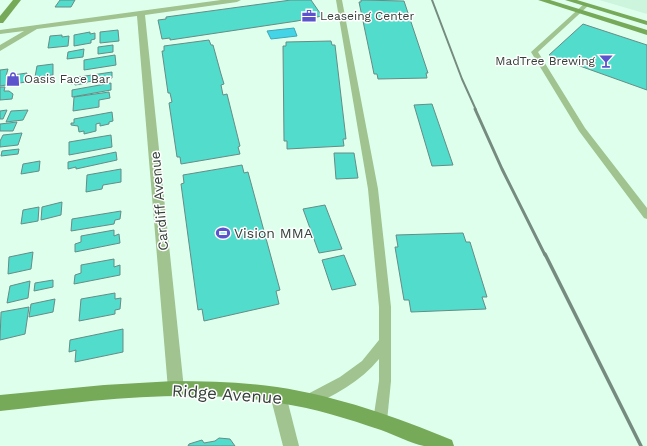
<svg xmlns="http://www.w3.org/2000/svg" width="647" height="446" font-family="'Work Sans',sans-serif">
	<rect width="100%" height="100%" fill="#deffec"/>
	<path fill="#cdf5de" d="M599,0H647V14Z"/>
	<path fill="#44d4e7" stroke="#3fa7b2" d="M294,28L297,36L271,39L267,31Z"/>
	<g fill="#51dccb" stroke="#678c86">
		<path d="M60,0H75L71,7H55Z"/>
		<path d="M291,0H311L322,16L297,21L170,40V38L162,39L158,20L166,19V17Z"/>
		<path d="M361,0L404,1L428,73H426L427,78L378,79L377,74H374L372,64L359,2H361Z"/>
		<path d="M583,24L647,45V90L549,55Z"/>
		<path d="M118,30L119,41L100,43V32Z"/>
		<path d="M90,32V34L95,33V39L91,40V43L74,46V35Z"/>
		<path d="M62,35V37L69,36L68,46L48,48L50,36Z"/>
		<path d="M209,40L211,45H213L221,74L224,84L221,85L223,95L227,94L240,146L238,147L240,154L181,164L180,157H177L169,103L172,102L170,93H168L162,51H164V46Z"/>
		<path d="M331,41L332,45H335L346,139H343L344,146L287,149V141H284L283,46H286V42Z"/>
		<path d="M113,45V52L98,54V47Z"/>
		<path d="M84,49L83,57L67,59L68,52Z"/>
		<path d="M115,55L116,65L84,70V60Z"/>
		<path d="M53,64V75L35,77L37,66Z"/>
		<path d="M8,69L6,76L27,73L26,82L0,86V70Z"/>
		<path d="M112,72V78L87,82V83L75,85V83L71,84L72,78Z"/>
		<path d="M111,83V90L72,97V90Z"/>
		<path d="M0,87H5L4,91H9L13,94L12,99L0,100Z"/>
		<path d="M109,92L110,98L99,100V107L73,111L74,97Z"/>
		<path d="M432,104L453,165L432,166L414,105Z"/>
		<path d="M7,110L3,119H0V111Z"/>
		<path d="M28,110L23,120L6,122L11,111Z"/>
		<path d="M112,112L113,121L109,122V124L100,126V123L96,124V131L84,134V131L79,132L78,126L71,125V123H74V119Z"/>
		<path d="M17,122L13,131H0V124Z"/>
		<path d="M22,133L18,145L0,147V141L3,135Z"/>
		<path d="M111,135L112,147L69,155V142Z"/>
		<path d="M19,149L18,154L1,156L2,151Z"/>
		<path d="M116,152L117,160L76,169V167L68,169V162Z"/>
		<path d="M334,153H354L358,178L336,179Z"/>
		<path d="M40,161L39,171L21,174L23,164Z"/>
		<path d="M242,165L244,173L248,172L280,290L276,291L279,304L204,321L202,309L198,310L181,184L184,183L183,175Z"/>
		<path d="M121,169V182L103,185L102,189L86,192L87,175Z"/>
		<path d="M62,202L61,215L41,220L42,207Z"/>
		<path d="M325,205L342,249L319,253L303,209Z"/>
		<path d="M39,207L38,221L21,224L23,210Z"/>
		<path d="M121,211L120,219L115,220L114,224L71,231L72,219Z"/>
		<path d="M114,230V236L119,234L120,243L75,252V244L81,242V236Z"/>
		<path d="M463,233L466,242H470L487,297H482L486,309L411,312L409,300H404L395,247H398L396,235Z"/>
		<path d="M33,252L31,269L8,274L9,257Z"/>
		<path d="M344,255L356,285L332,290L322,260Z"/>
		<path d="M114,259V267L120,265V275L74,284L75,275L81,273V265Z"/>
		<path d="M53,280V287L34,291L35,283Z"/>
		<path d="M30,281L28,298L7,303L10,286Z"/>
		<path d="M115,293V299L121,298L120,309L115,310V314L79,321L81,299Z"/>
		<path d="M55,299L53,312L29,317L31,304Z"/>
		<path d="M29,307L25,334L0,340L1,312Z"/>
		<path d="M123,329V352L75,362L76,350L69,352L70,340Z"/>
		<path d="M219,438L230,439L235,446H188L189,444L202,440L204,443L215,441Z"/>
	</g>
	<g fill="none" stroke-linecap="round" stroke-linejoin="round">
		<g fill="#a0c38f" fill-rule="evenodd">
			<path d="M336,0H342L378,189L391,307V381L387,421L385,426L380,428L375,426L373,421L379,381V359C361,381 333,397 307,407L302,405L300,401L302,397L340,377L362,361L379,340V307L368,189Z"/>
			<path d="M584,4L589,5L538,52L585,128L647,208V219L644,218L579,131L531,52Z"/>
		</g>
		<g fill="#a0c38f" fill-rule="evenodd">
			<path d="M221,0H241L237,2L145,15L184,389L181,394L176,396L171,394L168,389L137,16L37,29L0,51V45L24,31L0,34V30Z"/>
			<path d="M278,388L284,390L286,395L299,446H283L270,395L272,390Z"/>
		</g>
		<g fill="#76aa59" fill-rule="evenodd">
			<path d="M13,0H21L3,23H0V16Z"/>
			<path d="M538,0H550L647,30V35Z"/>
			<path d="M565,0H577L647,21V25Z"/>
			<path d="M174,381C209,381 243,382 277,387C337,396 396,417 452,440L454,446C445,446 433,446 424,446C410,443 395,435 381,430C348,419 314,408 279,403C187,387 92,401 0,411V395L104,385Z"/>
		</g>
		<path stroke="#768b7f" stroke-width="2" d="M432,0L462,79L476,110"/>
		<path stroke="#768b7f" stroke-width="3" d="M475,109L502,169L545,255"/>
		<path stroke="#768b7f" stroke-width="3.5" d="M545,254L641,446"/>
	</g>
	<defs>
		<symbol id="office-bare" viewBox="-9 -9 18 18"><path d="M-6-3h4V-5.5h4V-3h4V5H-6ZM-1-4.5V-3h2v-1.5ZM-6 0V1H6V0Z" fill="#5b54cc" stroke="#fff" stroke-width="2.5" paint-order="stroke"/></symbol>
		<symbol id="bar-bare" viewBox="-9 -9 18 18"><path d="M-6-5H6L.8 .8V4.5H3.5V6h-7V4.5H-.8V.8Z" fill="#5b54cc" stroke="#fff" stroke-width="2.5" paint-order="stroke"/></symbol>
		<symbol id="shop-bare" viewBox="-9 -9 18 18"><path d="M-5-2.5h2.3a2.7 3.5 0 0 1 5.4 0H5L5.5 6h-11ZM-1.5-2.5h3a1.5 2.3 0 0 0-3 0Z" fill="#5b54cc" stroke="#fff" stroke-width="2.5" paint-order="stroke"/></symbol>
		<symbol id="stadium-bare" viewBox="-9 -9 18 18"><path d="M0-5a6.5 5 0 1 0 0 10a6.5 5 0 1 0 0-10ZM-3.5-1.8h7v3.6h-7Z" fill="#5b54cc" stroke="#fff" stroke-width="2.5" paint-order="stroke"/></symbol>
	</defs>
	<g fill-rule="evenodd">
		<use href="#office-bare" x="299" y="6" width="20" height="20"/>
		<use href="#bar-bare" x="596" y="51" width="20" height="20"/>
		<use href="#shop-bare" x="3" y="69" width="20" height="20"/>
		<use href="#stadium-bare" x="213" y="223" width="20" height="20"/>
	</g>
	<g text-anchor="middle" stroke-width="3" stroke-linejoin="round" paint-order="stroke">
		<g font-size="12" fill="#333f38" stroke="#fff" text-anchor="start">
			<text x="320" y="20">Leaseing Center</text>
			<text x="595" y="65" text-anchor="end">MadTree Brewing</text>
			<text x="24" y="83">Oasis Face Bar</text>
		</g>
		<g font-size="14" fill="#333f38" stroke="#fff">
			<text transform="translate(159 201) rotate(-95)" y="5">Cardiff Avenue</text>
		</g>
		<g font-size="14" fill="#333f38" stroke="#fff" text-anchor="start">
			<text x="234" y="238">Vision MMA</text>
		</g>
		<g font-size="17" fill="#333f38" stroke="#fff">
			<text transform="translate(227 394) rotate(4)" y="6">Ridge Avenue</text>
		</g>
	</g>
</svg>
